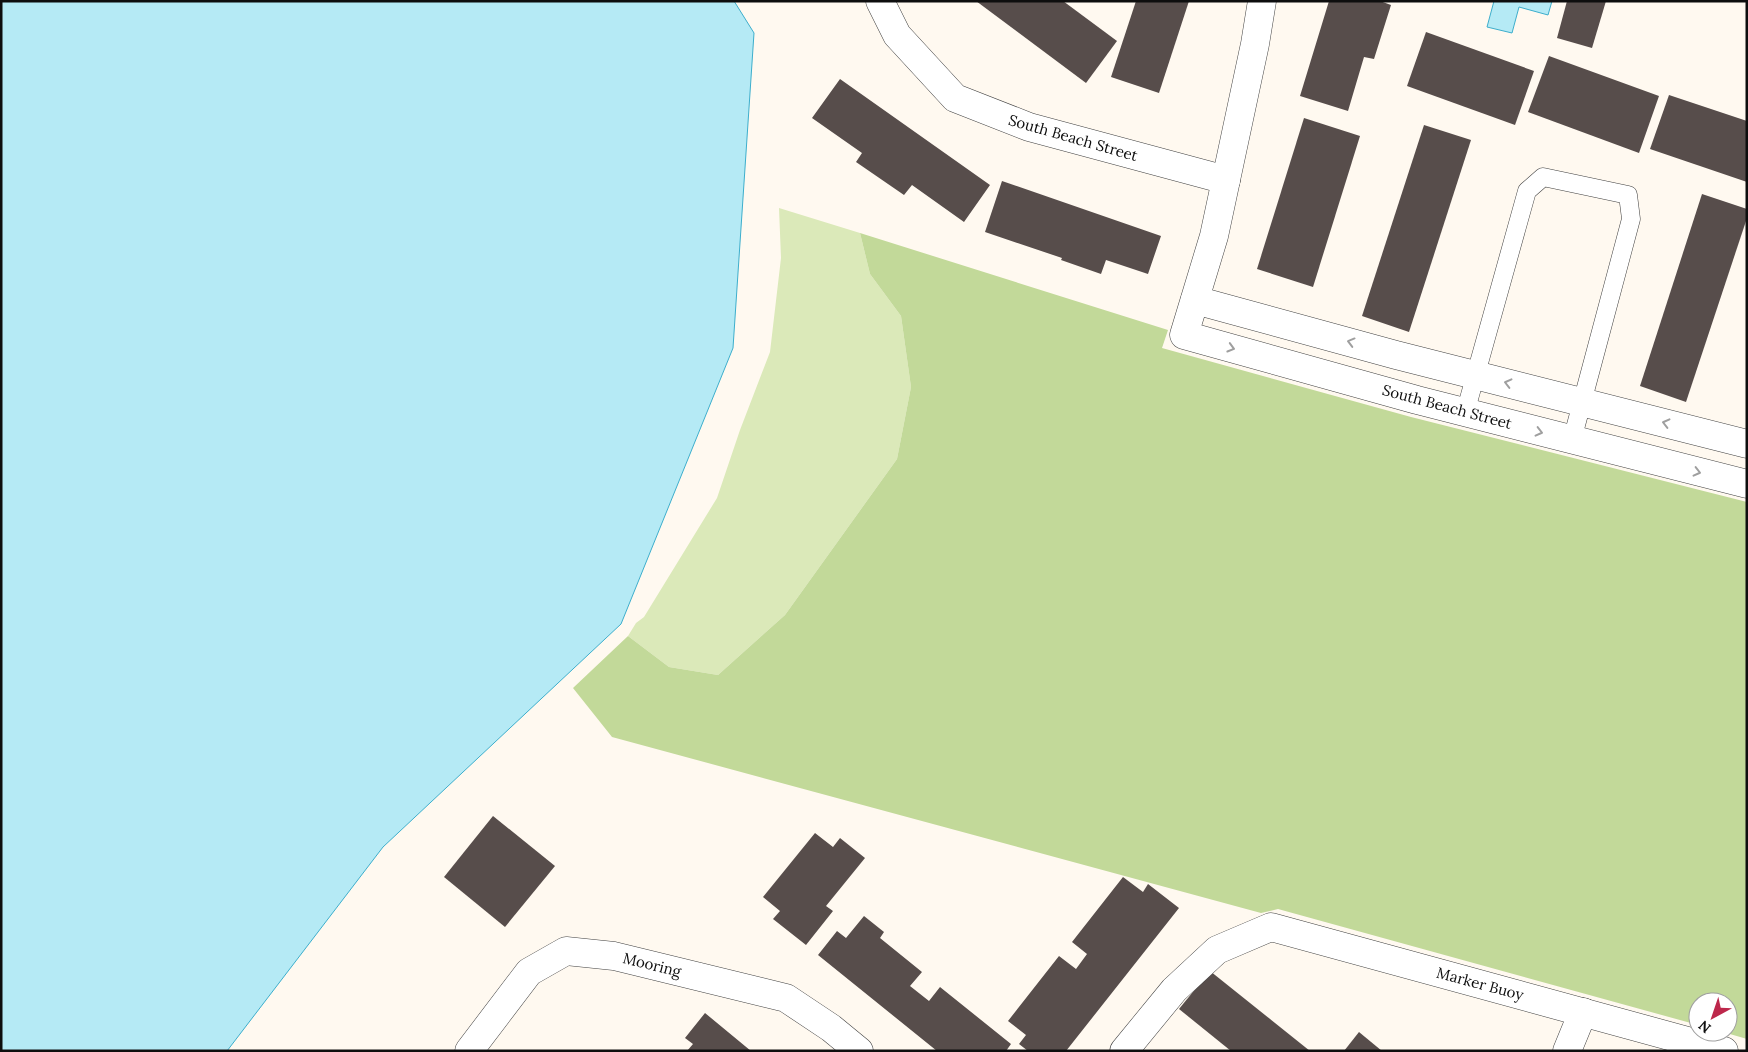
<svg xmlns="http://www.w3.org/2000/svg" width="1748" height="1052" font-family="Lora,serif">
	<rect width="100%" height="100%" fill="#fff9f0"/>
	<path fill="#dbe9b9" d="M779,208L860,233L870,274L901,316L911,387L897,459L785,615L718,675L669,667L628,636L636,623L644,617L717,498L740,430L770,352L781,258Z"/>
	<path fill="#c2d999" d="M860,233L1168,330L1162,348L1411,417L1747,502V1039L1723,1032H1728V1002H1698V1025L1278,909L1261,913L612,737L573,688L628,636L669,667L718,675L785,615L897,459L911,387L901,316L870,274Z"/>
	<g fill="#b5eaf5" stroke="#3daecc">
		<path d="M1,1H734L754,33L733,348L621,624L383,847L227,1051H1Z"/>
		<path d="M1494,1H1552L1548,15L1519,7L1512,33L1487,27Z"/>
	</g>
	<g fill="#574d4b">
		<path d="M976,1H1063L1117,41L1086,83Z"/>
		<path d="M1136,1H1189L1159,93L1111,77Z"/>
		<path d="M1329,1H1380L1391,5L1374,59L1364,57L1348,111L1300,96Z"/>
		<path d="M1567,1H1606L1592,48L1557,38Z"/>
		<path d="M1426,32L1534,71L1515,125L1407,86Z"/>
		<path d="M1549,56L1659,96L1639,153L1528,112Z"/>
		<path d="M840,79L990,185L964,222L912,185L904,195L856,162L862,153L812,118Z"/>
		<path d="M1669,95L1747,121V182L1650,149Z"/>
		<path d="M1304,118L1360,136L1313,287L1257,269Z"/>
		<path d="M1424,125L1471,140L1409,332L1362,316Z"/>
		<path d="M1002,181L1161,236L1148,274L1106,260L1101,274L1061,260L1062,258L985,232Z"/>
		<path d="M1702,194L1747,209V218L1686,402L1640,386Z"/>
		<path d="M493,816L555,866L505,927L444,877Z"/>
		<path d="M815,833L833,847L840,838L865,858L826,906L833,911L806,945L773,919L780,911L763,897Z"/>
		<path d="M1123,877L1143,892L1148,884L1179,908L1066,1051H1028L1019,1044L1026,1035L1008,1021L1059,956L1076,969L1087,954L1072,942Z"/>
		<path d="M864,916L884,932L880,938L922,972L910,986L929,1001L940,987L1011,1044L1006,1051H937L818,955L837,931L846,938Z"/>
		<path d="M1210,971L1310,1051H1231L1179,1009Z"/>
		<path d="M705,1013L751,1051H687L693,1044L685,1038Z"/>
		<path d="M1359,1032L1382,1051H1344Z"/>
	</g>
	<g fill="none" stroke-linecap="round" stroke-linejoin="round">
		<defs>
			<path id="lane" d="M1465,413L1527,191L1543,177L1628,195L1631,219L1572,440"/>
			<g id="street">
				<path d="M880,1L897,35L955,98L1029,127L1226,180"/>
				<path d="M1262,1L1255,44L1214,236L1184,335L1417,400L1747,484"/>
				<path d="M1195,300L1396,355L1747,444"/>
				<path d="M469,1051L529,972L566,951L614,956L786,998L831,1028L859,1051"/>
				<path d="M1124,1051L1174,990L1217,950L1271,927L1724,1051"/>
				<path d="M1567,1051L1583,1012"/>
			</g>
		</defs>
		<use href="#lane" stroke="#414141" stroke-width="19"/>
		<use href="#street" stroke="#414141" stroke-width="29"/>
		<use href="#lane" stroke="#fff" stroke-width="18"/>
		<use href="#street" stroke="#fff" stroke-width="28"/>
	</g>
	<defs><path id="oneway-chevron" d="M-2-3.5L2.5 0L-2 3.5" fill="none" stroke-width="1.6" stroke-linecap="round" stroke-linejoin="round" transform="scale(1.25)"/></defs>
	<g stroke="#9f9f9f">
		<use href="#oneway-chevron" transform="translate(1351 342) rotate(-165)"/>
		<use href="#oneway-chevron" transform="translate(1231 348) rotate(16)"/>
		<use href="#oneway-chevron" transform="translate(1508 383) rotate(-166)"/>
		<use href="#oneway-chevron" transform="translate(1666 423) rotate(-166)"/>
		<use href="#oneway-chevron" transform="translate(1539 432) rotate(14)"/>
		<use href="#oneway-chevron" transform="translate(1697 472) rotate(14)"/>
	</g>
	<g text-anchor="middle" stroke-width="5" stroke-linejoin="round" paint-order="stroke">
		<g font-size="15" fill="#0e0e0e" stroke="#fff">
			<text transform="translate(1073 138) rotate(16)" y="5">South Beach Street</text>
			<text transform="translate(1447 407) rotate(15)" y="5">South Beach Street</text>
			<text transform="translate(652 965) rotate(14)" y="5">Mooring</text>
			<text transform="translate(1480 984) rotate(15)" y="5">Marker Buoy</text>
		</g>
	</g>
	<rect width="1748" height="1052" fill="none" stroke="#0e0e0e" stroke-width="5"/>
	<g transform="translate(1713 1017) rotate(220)"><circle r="24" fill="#ffffff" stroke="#9f9f9f"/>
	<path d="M0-4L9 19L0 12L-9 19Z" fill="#bd274b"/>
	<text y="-8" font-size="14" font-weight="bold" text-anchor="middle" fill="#0e0e0e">N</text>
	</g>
</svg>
